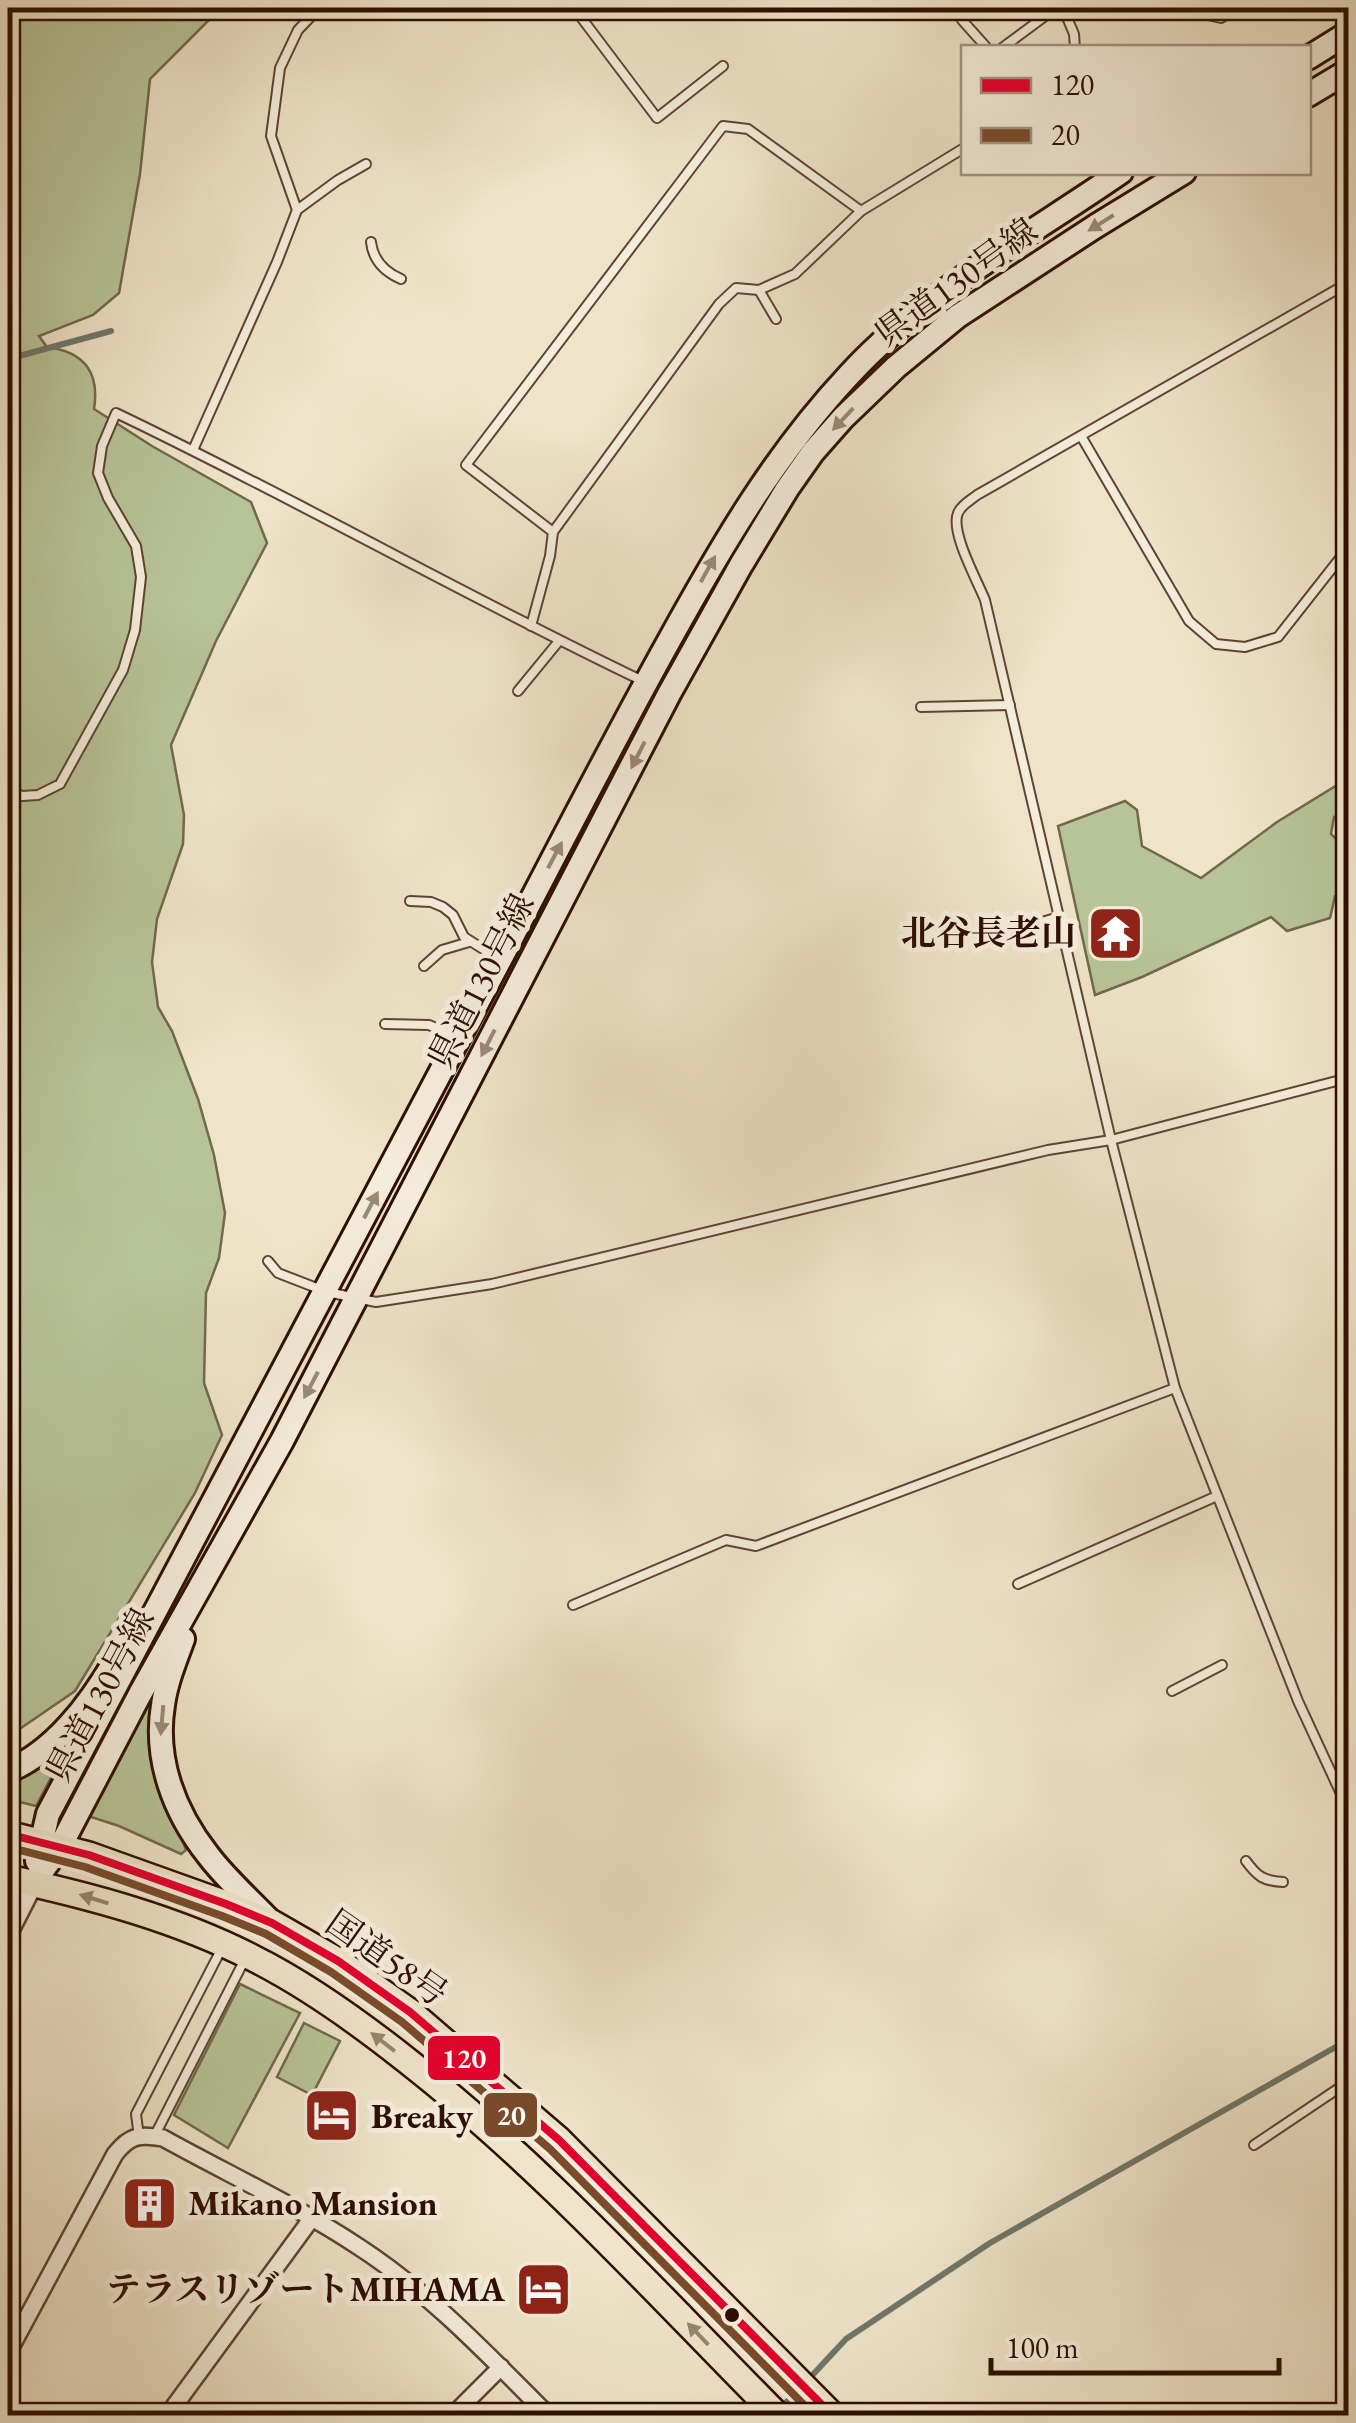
<svg xmlns="http://www.w3.org/2000/svg" width="1356" height="2423" font-family="'EB Garamond','Noto Serif JP',serif">
	<rect width="100%" height="100%" fill="#efe4c9"/>
	<filter id="stains"><feTurbulence type="fractalNoise" baseFrequency=".002" numOctaves="4"/><feColorMatrix values="0 0 0 0 .2 0 0 0 0 .09 0 0 0 0 .02 0 0 0 .5 -.17"/></filter>
	<radialGradient id="worn" r=".72"><stop offset=".6" stop-color="#630" stop-opacity="0"/><stop offset="1" stop-color="#630" stop-opacity=".3"/></radialGradient>
	<g fill="#b7c498" stroke="#72694c" stroke-width="2.5">
		<path d="M8,8H221L150,79L140,174L119,293L93,315L39,336L47,347C84,352 100,372 94,409L152,446L251,502L267,543L216,641L171,745L184,815L183,844L157,919L152,962L158,1007L172,1031L198,1099L214,1155L225,1213L219,1258L206,1293L204,1383L222,1435L195,1493L75,1691L8,1737Z"/>
		<path d="M1347,779L1348,782V824L1334,817L1331,834L1348,850V893L1335,896L1330,918L1287,931L1271,917L1142,977L1095,995L1058,826L1125,801L1137,810L1142,846L1201,878L1277,822Z"/>
		<path d="M153,1692L157,1694C156,1734 152,1767 166,1806C171,1821 181,1834 186,1850L181,1854L119,1826L88,1816Z"/>
		<path d="M74,1734L36,1806L8,1799V1780Z"/>
		<path d="M240,1984L300,2013L228,2148L174,2115Z"/>
		<path d="M304,2023L340,2041L312,2095L277,2077Z"/>
	</g>
	<g fill="none" stroke-linecap="round" stroke-linejoin="round">
		<g stroke="#6f786b" stroke-width="6">
			<path d="M8,359L111,331"/>
			<path d="M806,2382L846,2339L990,2243L1348,2040"/>
			<path d="M778,2411L797,2391"/>
		</g>
		<defs>
			<g id="service">
				<path d="M574,8L657,118L723,66"/>
				<path d="M1063,8L1074,34L1075,48"/>
				<path d="M1208,15L1221,18L1236,8"/>
				<path d="M962,20L987,48"/>
				<path d="M1002,48L1056,8"/>
				<path d="M297,210L338,180L366,164"/>
				<path d="M371,242C373,260 385,272 401,279"/>
				<path d="M1348,283L977,495C971,500 961,505 958,513C950,532 977,580 985,600L1111,1140L1175,1388L1298,1701L1348,1809"/>
				<path d="M759,290L795,274L861,211L964,148"/>
				<path d="M1081,436L1189,621L1216,644L1245,647L1278,637L1348,548"/>
				<path d="M193,450L277,262L297,210L271,136L280,68L298,30L319,8"/>
				<path d="M553,532L466,465L723,126L748,129L861,211"/>
				<path d="M531,626L550,556L553,532L719,304L736,288L759,290L776,319"/>
				<path d="M518,691L559,641"/>
				<path d="M921,707L1010,705"/>
				<path d="M8,789L22,796L38,795L60,784L123,670L135,630L141,577L136,546L108,498L98,473L102,446L116,413C294,498 465,596 643,681"/>
				<path d="M8,852L15,826L11,791"/>
				<path d="M410,901L431,902L443,907L453,915L464,937L496,957"/>
				<path d="M997,935L1059,917"/>
				<path d="M424,966L442,950L469,942"/>
				<path d="M385,1024L429,1025L454,1036"/>
				<path d="M268,1261L278,1273L327,1292L376,1302L492,1284L1048,1150L1111,1140L1348,1078"/>
				<path d="M1018,1584L1217,1496"/>
				<path d="M573,1605L726,1540L756,1546L1175,1388"/>
				<path d="M1172,1691L1222,1665"/>
				<path d="M1246,1861C1257,1876 1263,1881 1283,1882"/>
				<path d="M139,2137L136,2114L222,1948"/>
				<path d="M154,2137L245,1959"/>
				<path d="M1254,2145L1348,2082"/>
			</g>
			<g id="minor">
				<path d="M8,2353L115,2154C130,2135 140,2134 163,2138C228,2174 297,2206 359,2247C430,2293 489,2356 549,2416"/>
				<path d="M167,2416L312,2218"/>
				<path d="M452,2416L501,2367"/>
			</g>
			<path id="tertiary" d="M8,1931L32,1884"/>
			<g id="secondary">
				<path d="M1308,58L1348,33"/>
				<path d="M1308,95L1348,71"/>
				<path d="M183,1639C175,1661 166,1682 163,1705C154,1759 174,1812 208,1855C226,1879 250,1900 271,1922"/>
				<path d="M8,1771C55,1751 89,1705 115,1661"/>
				<path d="M37,1861L48,1814C203,1523 357,1231 511,939C563,839 615,738 670,639C722,545 775,454 849,375C924,293 1030,235 1121,172"/>
				<path d="M32,1884L60,1847L140,1694L282,1441L669,694L741,565L787,489L813,452L843,418L896,367L958,316L1096,226L1184,172"/>
			</g>
			<g id="trunk">
				<path d="M8,1834L89,1855L226,1904L272,1923L338,1961L410,2012L559,2140L833,2416"/>
				<path d="M8,1878C91,1896 177,1919 253,1958C307,1985 357,2021 405,2059C541,2165 656,2293 778,2416"/>
			</g>
		</defs>
		<use href="#service" stroke="#5e4432" stroke-width="12"/>
		<use href="#minor" stroke="#5e4432" stroke-width="20"/>
		<use href="#tertiary" stroke="#5e4432" stroke-width="25"/>
		<use href="#secondary" stroke="#2e0e00" stroke-width="28"/>
		<use href="#trunk" stroke="#2e0e00" stroke-width="30"/>
		<use href="#service" stroke="#f5eddc" stroke-width="8"/>
		<use href="#minor" stroke="#f5eddc" stroke-width="15"/>
		<use href="#tertiary" stroke="#f5eddc" stroke-width="20"/>
		<use href="#secondary" stroke="#f5eddc" stroke-width="22"/>
		<use href="#trunk" stroke="#efe4c9" stroke-width="25"/>
		<defs>
			<path id="bus-1" d="M8,1834L89,1855L226,1904L272,1923L338,1961L410,2012L559,2140L833,2416"/>
			<path id="bus-2" d="M8,1847L85,1867L222,1916L266,1934L331,1972L402,2022L550,2149L815,2416"/>
		</defs>
		<use href="#bus-1" stroke="#f5eddc" stroke-width="15"/>
		<use href="#bus-2" stroke="#f5eddc" stroke-width="15"/>
		<use href="#bus-1" stroke="#e4002b" stroke-width="8"/>
		<use href="#bus-2" stroke="#7a4b2a" stroke-width="8"/>
	</g>
	<defs><path id="oneway-solid" d="M-6-.8H1V-3.2L6.5 0L1 3.2V.8H-6Z" transform="scale(2.5)"/></defs>
	<g fill="#9b8979">
		<use href="#oneway-solid" transform="translate(1101 223) rotate(148)"/>
		<use href="#oneway-solid" transform="translate(843 419) rotate(133)"/>
		<use href="#oneway-solid" transform="translate(708 569) rotate(-61)"/>
		<use href="#oneway-solid" transform="translate(638 755) rotate(117)"/>
		<use href="#oneway-solid" transform="translate(555 855) rotate(-62)"/>
		<use href="#oneway-solid" transform="translate(488 1043) rotate(117)"/>
		<use href="#oneway-solid" transform="translate(371 1205) rotate(-62)"/>
		<use href="#oneway-solid" transform="translate(311 1385) rotate(118)"/>
		<use href="#oneway-solid" transform="translate(162 1720) rotate(95)"/>
	</g>
	<g fill="#98846f">
		<use href="#oneway-solid" transform="translate(94 1899) rotate(-163)"/>
		<use href="#oneway-solid" transform="translate(383 2042) rotate(-142)"/>
		<use href="#oneway-solid" transform="translate(698 2334) rotate(-134)"/>
	</g>
	<defs>
		<symbol id="temple-square" viewBox="-11 -11 22 22"><rect x="-9" y="-9" width="18" height="18" rx="4" fill="#8f2418" stroke="#f5eddc"/><path d="M0-6L5-2H3V0L6.5 2.5H4V6H1.5V3h-3V6H-4V2.5H-6.5L-3 0V-2H-5Z" fill="#fff"/></symbol>
		<symbol id="hotel-square" viewBox="-11 -11 22 22"><rect x="-9" y="-9" width="18" height="18" rx="4" fill="#8f2418" stroke="#f5eddc"/><path d="M-6-4.5h1.5V1H6V5H4.5V3h-9V5H-6ZM-4 0a1.8 1.8 0 1 1 3.6 0ZM.5 0V-2.5h3Q6-2.5 6 0Z" fill="#fff"/></symbol>
		<symbol id="building-square" viewBox="-11 -11 22 22"><rect x="-9" y="-9" width="18" height="18" rx="4" fill="#8f2418" stroke="#f5eddc"/><path d="M-4-6H4V6H1V3H-1V6H-4ZM-2.5-4.3h1.7v1.8h-1.7ZM.8-4.3h1.7v1.8H.8ZM-2.5-1h1.7V.8h-1.7ZM.8-1h1.7V.8H.8Z" fill="#fff"/></symbol>
	</defs>
	<g fill-rule="evenodd">
		<use href="#temple-square" x="1084" y="902" width="63" height="63"/>
		<use href="#hotel-square" x="300" y="2084" width="63" height="63"/>
		<use href="#building-square" x="118" y="2172" width="63" height="63"/>
		<use href="#hotel-square" x="512" y="2258" width="63" height="63"/>
	</g>
	<circle fill="#2e0e00" stroke="#f5eddc" stroke-width="4" cx="732" cy="2315" r="9"/>
	<g text-anchor="middle" stroke-width="10" stroke-linejoin="round" paint-order="stroke">
		<g font-size="35" fill="#2e0e00" stroke="#f5eddc">
			<text transform="translate(956 282) rotate(-36)" y="12">県道130号線</text>
			<text transform="translate(481 981) rotate(-63)" y="12">県道130号線</text>
			<text transform="translate(100 1695) rotate(-62)" y="12">県道130号線</text>
			<text transform="translate(387 1958) rotate(35)" y="12">国道58号</text>
		</g>
		<g font-size="35" font-weight="bold" fill="#2e0e00" stroke="#f5eddc" text-anchor="end">
			<text x="1076" y="945">北谷長老山</text>
			<text x="371" y="2128" text-anchor="start">Breaky</text>
			<text x="188" y="2215" text-anchor="start">Mikano Mansion</text>
			<text x="505" y="2301">テラスリゾートMIHAMA</text>
		</g>
	</g>
	<g stroke="#f5eddc" stroke-width="4">
		<rect x="426" y="2034" width="76" height="48" rx="10" fill="#e4002b"/>
		<rect x="482" y="2091" width="57" height="48" rx="10" fill="#7a4b2a"/>
	</g>
	<g font-size="28" text-anchor="middle" font-weight="bold" fill="#fff">
		<text x="464" y="2068">120</text>
		<text x="511" y="2125">20</text>
	</g>
	<rect width="1356" height="2423" fill="none" stroke="#efe4c9" stroke-width="40"/>
	<rect x="10" y="10" width="1336" height="2403" fill="none" stroke="#2e0e00" stroke-width="5"/>
	<rect x="20" y="20" width="1316" height="2383" fill="none" stroke="#2e0e00" stroke-width="2.5"/>
	<rect x="961" y="45" width="350" height="130" fill="#f5eddc" stroke="#a59484" stroke-width="2.5"/>
	<rect x="981" y="78" width="50" height="15" fill="#e4002b" stroke="#a59484" stroke-width="2.5"/>
	<text x="1051" y="95" font-size="30" fill="#2e0e00">120</text>
	<rect x="981" y="128" width="50" height="15" fill="#7a4b2a" stroke="#a59484" stroke-width="2.5"/>
	<text x="1051" y="145" font-size="30" fill="#2e0e00">20</text>
	<path d="M991 2358v15h288v-15" fill="none" stroke="#2e0e00" stroke-width="5"/>
	<text x="1006" y="2358" font-size="30" fill="#2e0e00" stroke="#f5eddc" stroke-width="8" paint-order="stroke">100 m</text>
	<rect width="100%" height="100%" filter="url(#stains)"/>
	<rect width="100%" height="100%" fill="url(#worn)"/>
</svg>
